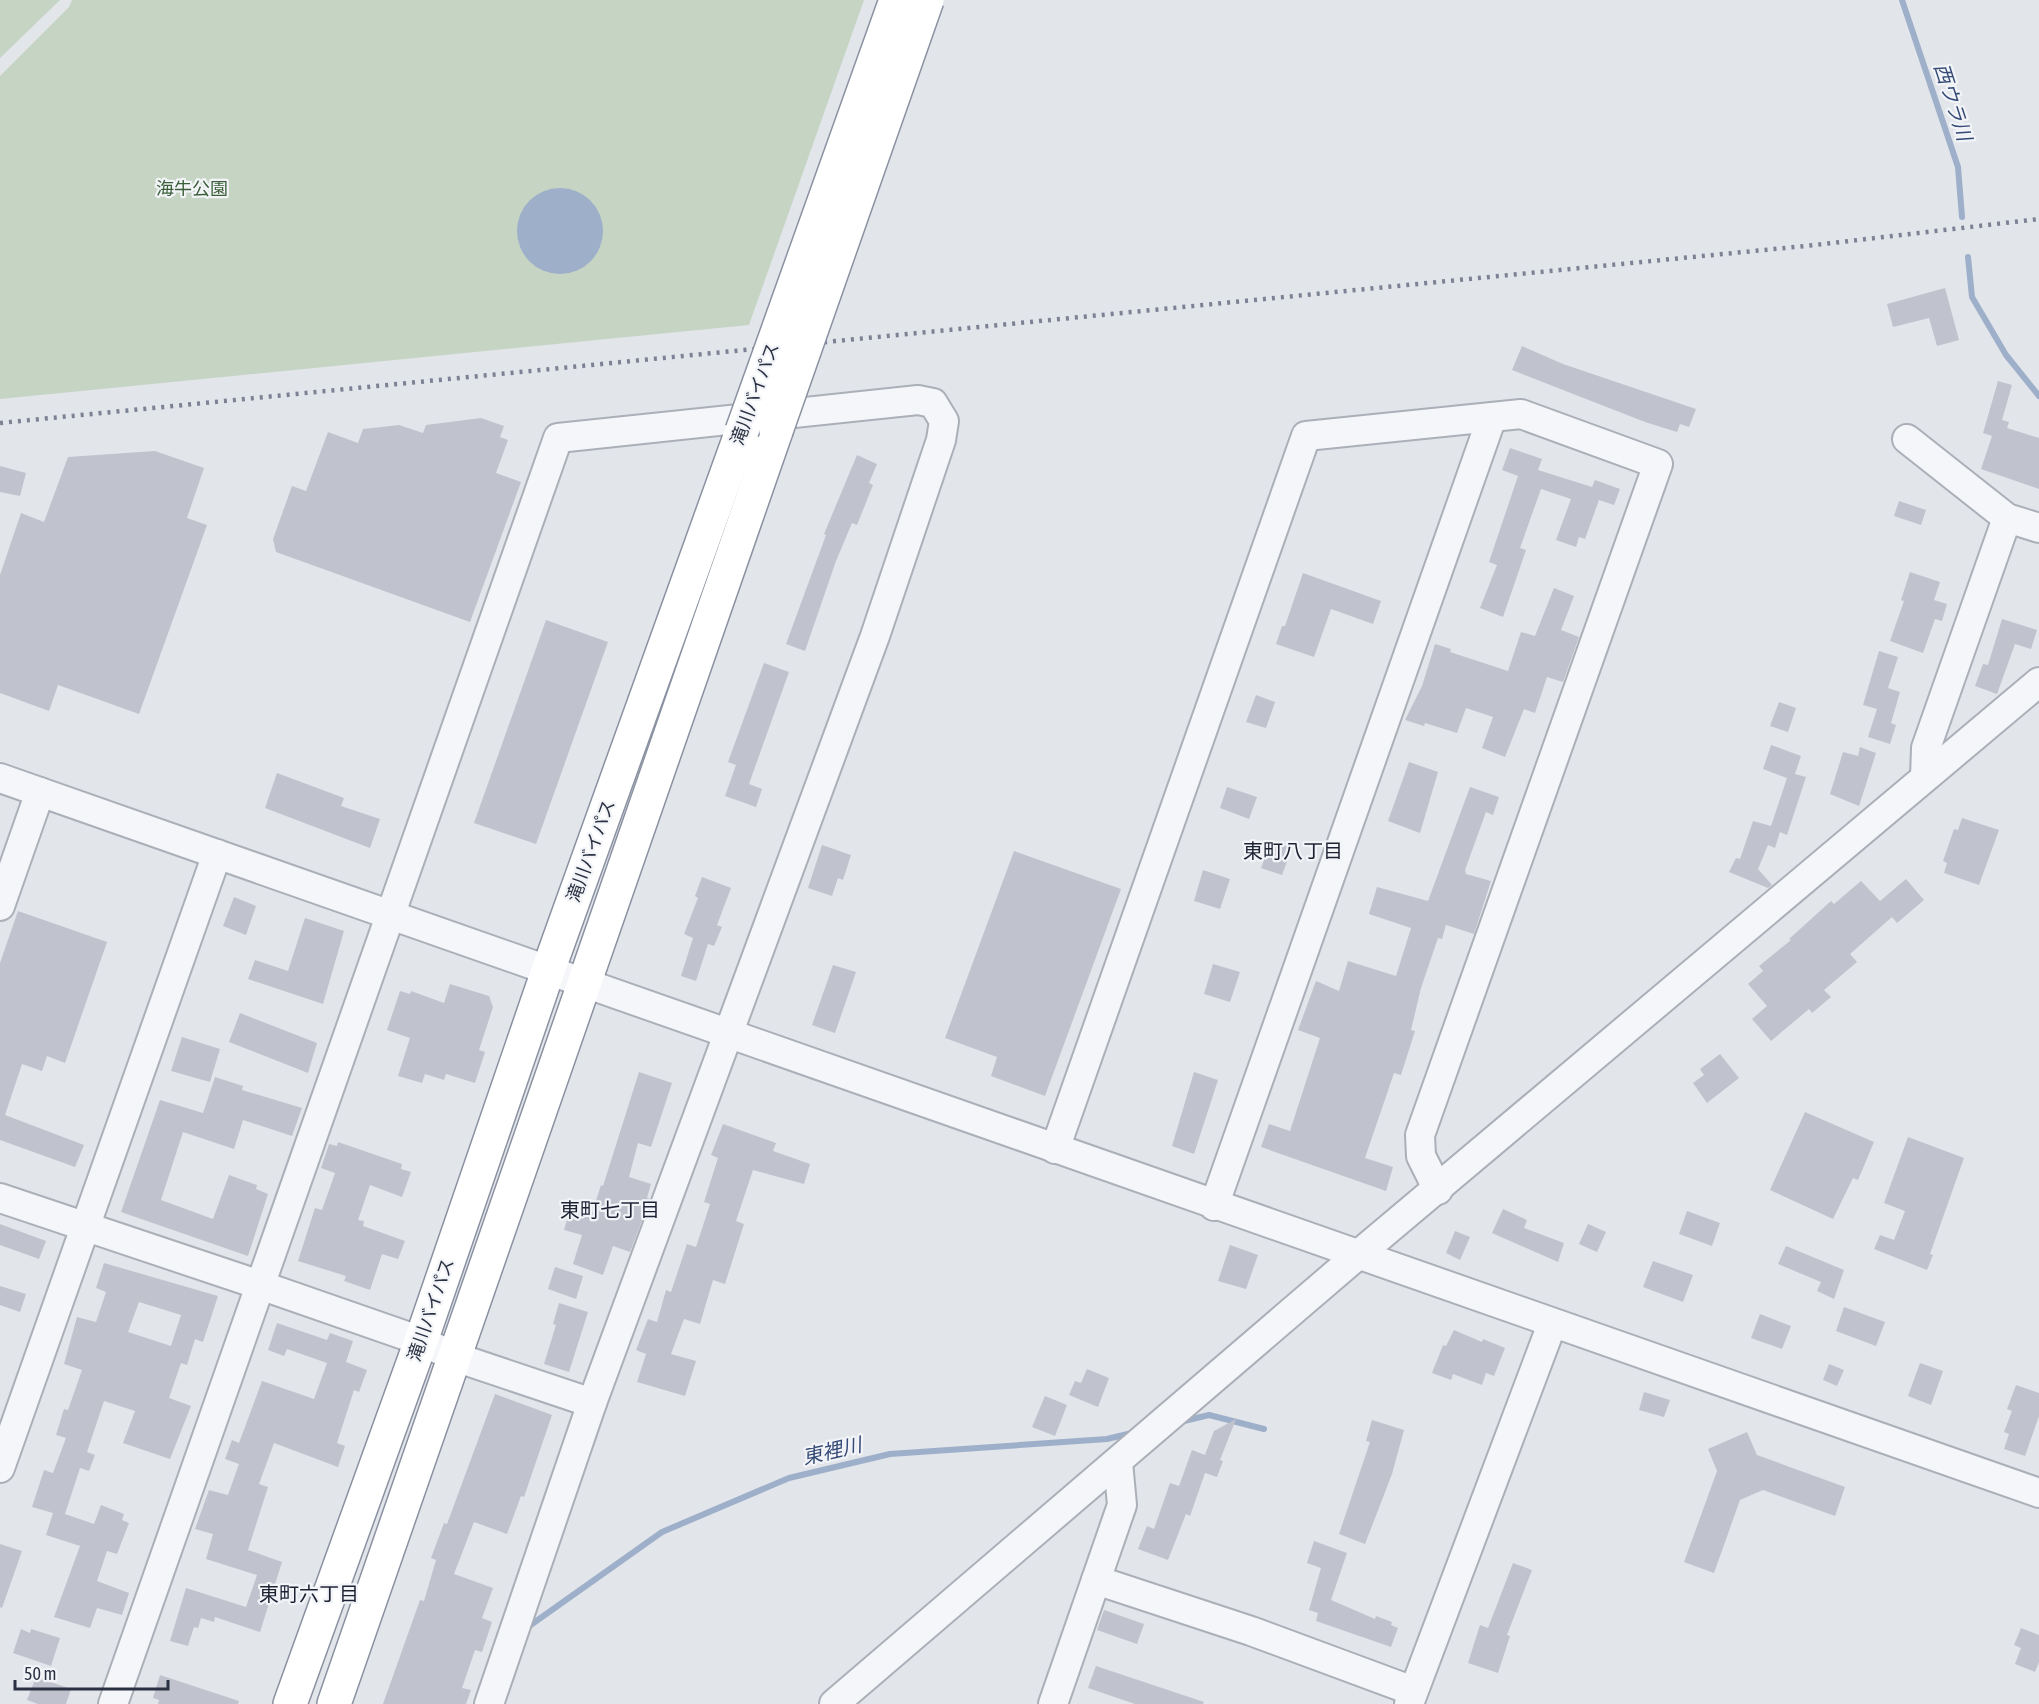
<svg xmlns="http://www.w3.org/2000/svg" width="2039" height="1704" font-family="'Asap Condensed','Noto Sans JP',sans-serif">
	<rect width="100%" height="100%" fill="#e2e5ea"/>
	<g fill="#c6d4c4">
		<path d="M0,0H60L0,58Z"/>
		<path d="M72,0H864L749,325L0,399V76L69,7Z"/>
	</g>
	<circle fill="#9eafca" cx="560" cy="231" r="43"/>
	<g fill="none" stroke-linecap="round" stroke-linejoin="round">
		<g stroke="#9eafca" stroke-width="6">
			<path d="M1902,0L1958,167L1962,217"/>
			<path d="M1968,257L1972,297L2006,355L2039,396"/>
			<path d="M1180,1422L1209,1415L1264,1429"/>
			<path d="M525,1629L662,1532L789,1478L890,1454L1107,1439L1132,1433"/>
		</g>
	</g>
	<g fill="#c0c3cd" fill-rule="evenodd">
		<path d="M1945,288L1959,340L1937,346L1929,318L1893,327L1887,304Z"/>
		<path d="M1522,346L1563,364L1696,409L1689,427L1680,424L1677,432L1645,422L1512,370Z"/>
		<path d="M1998,381L2012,385L2002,420L2009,422L2007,428L2039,438V489L1981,469L1992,436L1983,433Z"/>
		<path d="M481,418L504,426L500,437L508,440L496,473L521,482L470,622L276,552L273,539L292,486L306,491L328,432L358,443L363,429L399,425L423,433L426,425Z"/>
		<path d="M1510,448L1542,459L1538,470L1592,487L1595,480L1620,489L1614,505L1599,500L1585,539L1579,537L1576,547L1556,540L1571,499L1541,489L1520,548L1526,550L1503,617L1480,608L1497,565L1489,562L1518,476L1502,470Z"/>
		<path d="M155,451L204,468L187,518L207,525L139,714L58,685L49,711L0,693V575L21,513L44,522L68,457Z"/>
		<path d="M857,455L877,464L869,483L873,485L857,525L852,523L836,561L805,651L786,644L826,535L824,534Z"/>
		<path d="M0,466L26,473L20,496L0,492Z"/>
		<path d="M1899,501L1926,510L1921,525L1894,516Z"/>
		<path d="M1910,572L1940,582L1934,600L1947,604L1942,621L1935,619L1923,653L1890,641L1904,601L1901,600Z"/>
		<path d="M1303,573L1381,601L1373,624L1331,609L1314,657L1276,644L1282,626H1285Z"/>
		<path d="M1554,588L1574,596L1561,630L1579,637L1563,682L1547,677L1535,713L1524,709L1505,757L1482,748L1493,717L1466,708L1457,733L1425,723L1424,726L1405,720L1422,686L1435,644L1451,649L1450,652L1508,671L1521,632L1535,636Z"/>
		<path d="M2002,619L2037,630L2031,649L2015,644L1997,694L1975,686L1983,664L1988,665Z"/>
		<path d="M546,620L608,642L536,844L474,823Z"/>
		<path d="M1879,651L1898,657L1888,688L1900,692L1891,723L1896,725L1890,744L1868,737L1877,709L1863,705Z"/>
		<path d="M764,663L789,672L749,784L762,789L756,807L725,796L736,765L728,762Z"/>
		<path d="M1256,695L1275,702L1266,728L1246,722Z"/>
		<path d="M1779,702L1796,708L1788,732L1770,726Z"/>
		<path d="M1771,745L1801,756L1795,774L1806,777L1787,835L1780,832L1775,848L1768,845L1758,869L1772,885L1768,888L1729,872L1736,858L1740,859L1753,821L1771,826L1787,778L1763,769Z"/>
		<path d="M1860,747L1876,753L1859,806L1830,794L1843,752L1858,756Z"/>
		<path d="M1409,762L1438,772L1420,833L1388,821Z"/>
		<path d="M277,773L344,798L341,806L380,819L370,848L265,808Z"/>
		<path d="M1227,787L1257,797L1249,819L1220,808Z"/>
		<path d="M1470,787L1499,797L1493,815L1486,812L1465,870L1466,874L1491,881L1474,934L1446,925L1442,939L1438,938L1421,988L1411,1030L1415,1031L1401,1075L1394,1073L1365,1158L1393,1167L1386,1191L1261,1147L1269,1124L1290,1131L1320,1038L1298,1030L1316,981L1339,991L1348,961L1396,976L1411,928L1369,914L1377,887L1428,901Z"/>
		<path d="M1962,818L1999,830L1979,885L1944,873L1947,863L1943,861L1954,829L1958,830Z"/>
		<path d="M1271,841L1292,848L1282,875L1261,868Z"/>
		<path d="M822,845L851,855L843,880L838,878L832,896L808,888Z"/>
		<path d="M1014,851L1121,889L1045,1096L991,1076L997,1057L945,1038Z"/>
		<path d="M1203,870L1230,879L1220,909L1194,901Z"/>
		<path d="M702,877L731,888L717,925L722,927L714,946L708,944L696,981L681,976L693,938L684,934L698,898L695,896Z"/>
		<path d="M1906,879L1924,900L1897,923L1892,917L1850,954L1857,962L1824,990L1831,997L1812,1013L1809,1009L1771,1041L1752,1019L1767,1006L1748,984L1763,971L1759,966L1791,940L1789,939L1831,901L1834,904L1861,881L1880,901Z"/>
		<path d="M234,897L256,906L246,935L223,926Z"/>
		<path d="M18,911L107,942L65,1063L47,1056L42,1071L22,1064L5,1115L84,1145L75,1167L0,1140V963Z"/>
		<path d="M305,918L344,931L323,1004L248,979L255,960L288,971Z"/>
		<path d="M1213,964L1240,972L1230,1002L1204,994Z"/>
		<path d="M833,965L856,972L835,1033L812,1025Z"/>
		<path d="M450,984L489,996L493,1007L479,1050L485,1052L475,1083L446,1074L444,1080L425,1074L422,1083L398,1076L410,1038L387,1030L400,991L410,994L411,991L444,1003Z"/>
		<path d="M240,1013L317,1043L308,1073L229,1042Z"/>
		<path d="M182,1037L220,1049L210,1082L171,1071Z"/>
		<path d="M1720,1054L1739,1078L1707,1103L1693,1083L1704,1075L1700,1069Z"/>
		<path d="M639,1072L672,1083L651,1147L638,1143L629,1177L651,1184L647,1198L650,1199L630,1252L613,1246L603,1275L573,1264L582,1235L564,1230L571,1207L592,1213L601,1185L603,1186Z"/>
		<path d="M1194,1072L1218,1080L1194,1154L1172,1146Z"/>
		<path d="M215,1077L243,1086L242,1090L302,1108L292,1136L243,1120L234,1149L183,1132L161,1200L213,1219L229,1175L257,1185L256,1189L268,1194L248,1256L121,1212L160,1100L203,1113Z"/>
		<path d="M1805,1112L1874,1142L1858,1180L1853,1178L1833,1219L1770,1190Z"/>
		<path d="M723,1124L776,1143L773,1151L810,1164L804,1184L753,1170L736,1221L744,1224L725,1284L713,1280L700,1324L684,1319L671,1354L696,1361L685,1396L637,1382L646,1354L636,1350L648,1319L657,1322L666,1290L671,1292L687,1244L696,1247L710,1204L704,1202L718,1158L711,1155Z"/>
		<path d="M1908,1137L1964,1158L1930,1254L1933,1255L1927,1270L1874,1249L1880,1235L1894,1240L1905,1211L1884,1203Z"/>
		<path d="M338,1142L402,1164L401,1169L411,1172L402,1197L370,1185L358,1220L364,1221L363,1226L405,1241L398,1259L382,1254L370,1290L344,1281L346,1276L298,1261L315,1208L322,1210L335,1173L321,1168L329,1144L337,1146Z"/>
		<path d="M1503,1209L1527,1220L1524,1228L1564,1243L1558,1262L1492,1233Z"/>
		<path d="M1687,1211L1720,1223L1712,1246L1679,1234Z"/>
		<path d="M0,1224L46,1241L39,1259L0,1245Z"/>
		<path d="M1588,1224L1606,1232L1597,1252L1579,1244Z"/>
		<path d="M1455,1231L1470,1237L1460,1260L1446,1253Z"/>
		<path d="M1230,1245L1258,1255L1246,1289L1218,1281Z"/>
		<path d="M1786,1246L1844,1270L1834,1299L1817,1291L1821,1282L1778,1264Z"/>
		<path d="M1653,1261L1693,1275L1683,1302L1643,1287Z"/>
		<path d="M104,1263L218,1296L203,1342L195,1339L187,1365L181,1363L169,1398L191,1406L170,1459L123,1443L135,1411L104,1401L87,1452L95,1455L89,1471L80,1468L65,1514L94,1524L101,1505L124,1514L122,1520L129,1523L117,1554L107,1551L97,1581L129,1593L122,1615L97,1608L90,1628L54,1617L80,1546L46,1535L53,1513L32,1507L44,1470L53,1473L66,1438L56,1435L64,1409L68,1410L82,1370L64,1364L77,1317L96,1322L106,1292L96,1288ZM139,1302L181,1315L171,1346L128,1332Z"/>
		<path d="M555,1267L583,1276L576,1299L548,1289Z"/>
		<path d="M0,1286L26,1294L20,1312L0,1305Z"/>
		<path d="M559,1303L588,1312L569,1372L544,1364L556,1325L553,1324Z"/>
		<path d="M1844,1307L1885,1322L1876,1346L1836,1331Z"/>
		<path d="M1760,1314L1791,1326L1782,1349L1751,1338Z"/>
		<path d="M277,1323L327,1340L330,1333L353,1341L346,1362L367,1370L359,1392L354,1390L337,1443L345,1446L338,1467L274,1443L259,1484L268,1487L248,1550L282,1562L260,1632L215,1617L214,1622L201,1618L198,1628L194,1627L188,1646L170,1641L186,1588L246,1607L257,1575L206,1559L213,1534L195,1529L209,1490L228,1495L239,1464L225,1459L232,1440L239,1443L262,1381L314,1399L327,1363L287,1349L284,1356L268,1350Z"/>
		<path d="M1454,1330L1482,1342L1483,1339L1505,1348L1494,1376L1486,1373L1482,1385L1453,1374L1451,1380L1432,1373L1443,1345L1446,1346Z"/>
		<path d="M1920,1363L1943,1371L1931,1405L1908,1396Z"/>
		<path d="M1829,1364L1844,1370L1837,1386L1823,1380Z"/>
		<path d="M1087,1369L1109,1378L1098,1407L1069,1395L1075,1381L1081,1383Z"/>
		<path d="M2016,1385L2039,1393V1416L2025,1456L2004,1449L2009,1434L2004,1432L2012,1411L2007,1409Z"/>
		<path d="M1644,1392L1670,1400L1664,1417L1639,1410Z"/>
		<path d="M495,1394L552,1415L524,1497L521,1496L507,1534L474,1522L454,1574L493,1588L482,1618L492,1622L482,1652L475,1650L462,1688L471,1690L466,1704H383L420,1600L424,1601L436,1560L431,1558L444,1523L447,1524Z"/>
		<path d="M1045,1396L1067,1405L1055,1436L1032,1427Z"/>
		<path d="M1236,1419L1220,1460L1223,1461L1217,1477L1205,1473L1190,1516L1186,1514L1168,1560L1138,1549L1147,1526L1154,1529L1170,1483L1179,1486L1192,1450L1205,1455L1214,1431Z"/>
		<path d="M1372,1420L1404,1430L1392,1474L1365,1544L1339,1534L1370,1442L1366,1441Z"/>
		<path d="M1747,1432L1757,1455L1845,1487L1835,1516L1763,1490L1740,1500L1714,1573L1684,1562L1717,1471L1708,1449Z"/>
		<path d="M1314,1541L1347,1553L1331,1600L1375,1619L1376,1616L1392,1622L1391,1625L1398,1628L1391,1647L1316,1621L1318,1613L1309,1610L1321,1568L1307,1563Z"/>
		<path d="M0,1544L22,1551L2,1608L0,1607Z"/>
		<path d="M1513,1563L1532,1570L1507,1635L1510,1636L1498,1673L1468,1663L1480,1625L1488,1628Z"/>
		<path d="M1104,1610L1144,1624L1137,1644L1097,1630Z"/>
		<path d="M2021,1628L2039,1635V1662L2035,1672L2015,1664L2021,1648L2014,1645Z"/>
		<path d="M21,1629L30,1633L31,1629L60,1638L51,1666L13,1653Z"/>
		<path d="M1096,1666L1204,1702L1203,1704H1135L1088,1688Z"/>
		<path d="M160,1675L239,1701L238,1704H158L159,1700L153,1698Z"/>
		<path d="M36,1677L71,1689L66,1704H38L27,1700Z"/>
	</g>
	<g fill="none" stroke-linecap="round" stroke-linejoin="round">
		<defs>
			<g id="minor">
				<path d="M1907,439L2007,518L2039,528"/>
				<path d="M1925,777L1926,748L2007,518"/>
				<path d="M0,778L2039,1493"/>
				<path d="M0,906L40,792"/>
				<path d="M1055,1149L1306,436L1521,414L1658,464L1420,1135L1421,1156L1438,1190"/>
				<path d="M0,1198L260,1285L421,1341L455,1357L592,1403"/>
				<path d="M1214,1206L1492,417"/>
				<path d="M0,1468L217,854"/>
				<path d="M1096,1580L1251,1631L1413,1691"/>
				<path d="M113,1704L558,438L918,400L933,403L944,421L941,440L875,636L592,1403L489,1704"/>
				<path d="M834,1704L1359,1254L2039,682"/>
				<path d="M1053,1704L1122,1505L1118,1462"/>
				<path d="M1409,1704L1552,1324"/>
			</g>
			<g id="highway">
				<path d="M290,1704L421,1341L549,968L742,431"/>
				<path d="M334,1704L776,431"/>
			</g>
		</defs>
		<use href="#minor" stroke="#abafb8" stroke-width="32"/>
		<use href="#highway" stroke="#8a91a1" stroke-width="36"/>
		<use href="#minor" stroke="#f5f6f9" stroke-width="28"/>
		<use href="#highway" stroke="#fff" stroke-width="33"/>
		<path stroke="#7c8294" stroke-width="4.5" stroke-dasharray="3 6" stroke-linecap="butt" d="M0,423L1815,245L2039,219"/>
		<defs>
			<g id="highway-bridge">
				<path d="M742,431L896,0"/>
				<path d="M776,431L927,0"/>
			</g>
		</defs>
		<use href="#highway-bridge" stroke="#8a91a1" stroke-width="36" stroke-linecap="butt"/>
		<use href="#highway-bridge" stroke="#fff" stroke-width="33"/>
	</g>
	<g text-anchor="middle" stroke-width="4.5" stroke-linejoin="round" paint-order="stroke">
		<g font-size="18" fill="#3b5e38" stroke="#f2f4f8">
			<text x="192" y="195">海牛公園</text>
		</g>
		<g font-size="18" fill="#2a3142" stroke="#f2f4f8">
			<text transform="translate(755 394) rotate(-70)" y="6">滝川バイパス</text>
			<text transform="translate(591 851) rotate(-70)" y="6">滝川バイパス</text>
			<text transform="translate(431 1310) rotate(-71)" y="6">滝川バイパス</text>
		</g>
		<g font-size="20" font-style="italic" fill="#354b76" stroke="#f2f4f8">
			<text transform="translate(1953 102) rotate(72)" y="7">西ウラ川</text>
			<text transform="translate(832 1451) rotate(-13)" y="7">東裡川</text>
		</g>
		<g font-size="20" fill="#1d2233" stroke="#f2f4f8">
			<text x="1293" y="858">東町八丁目</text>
			<text x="610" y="1217">東町七丁目</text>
			<text x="309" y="1601">東町六丁目</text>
		</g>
	</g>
	<path d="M15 1680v9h153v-9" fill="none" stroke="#2a3142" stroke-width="3"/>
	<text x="24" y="1680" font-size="18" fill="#2a3142" stroke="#f2f4f8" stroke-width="4.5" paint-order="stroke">50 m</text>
</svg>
